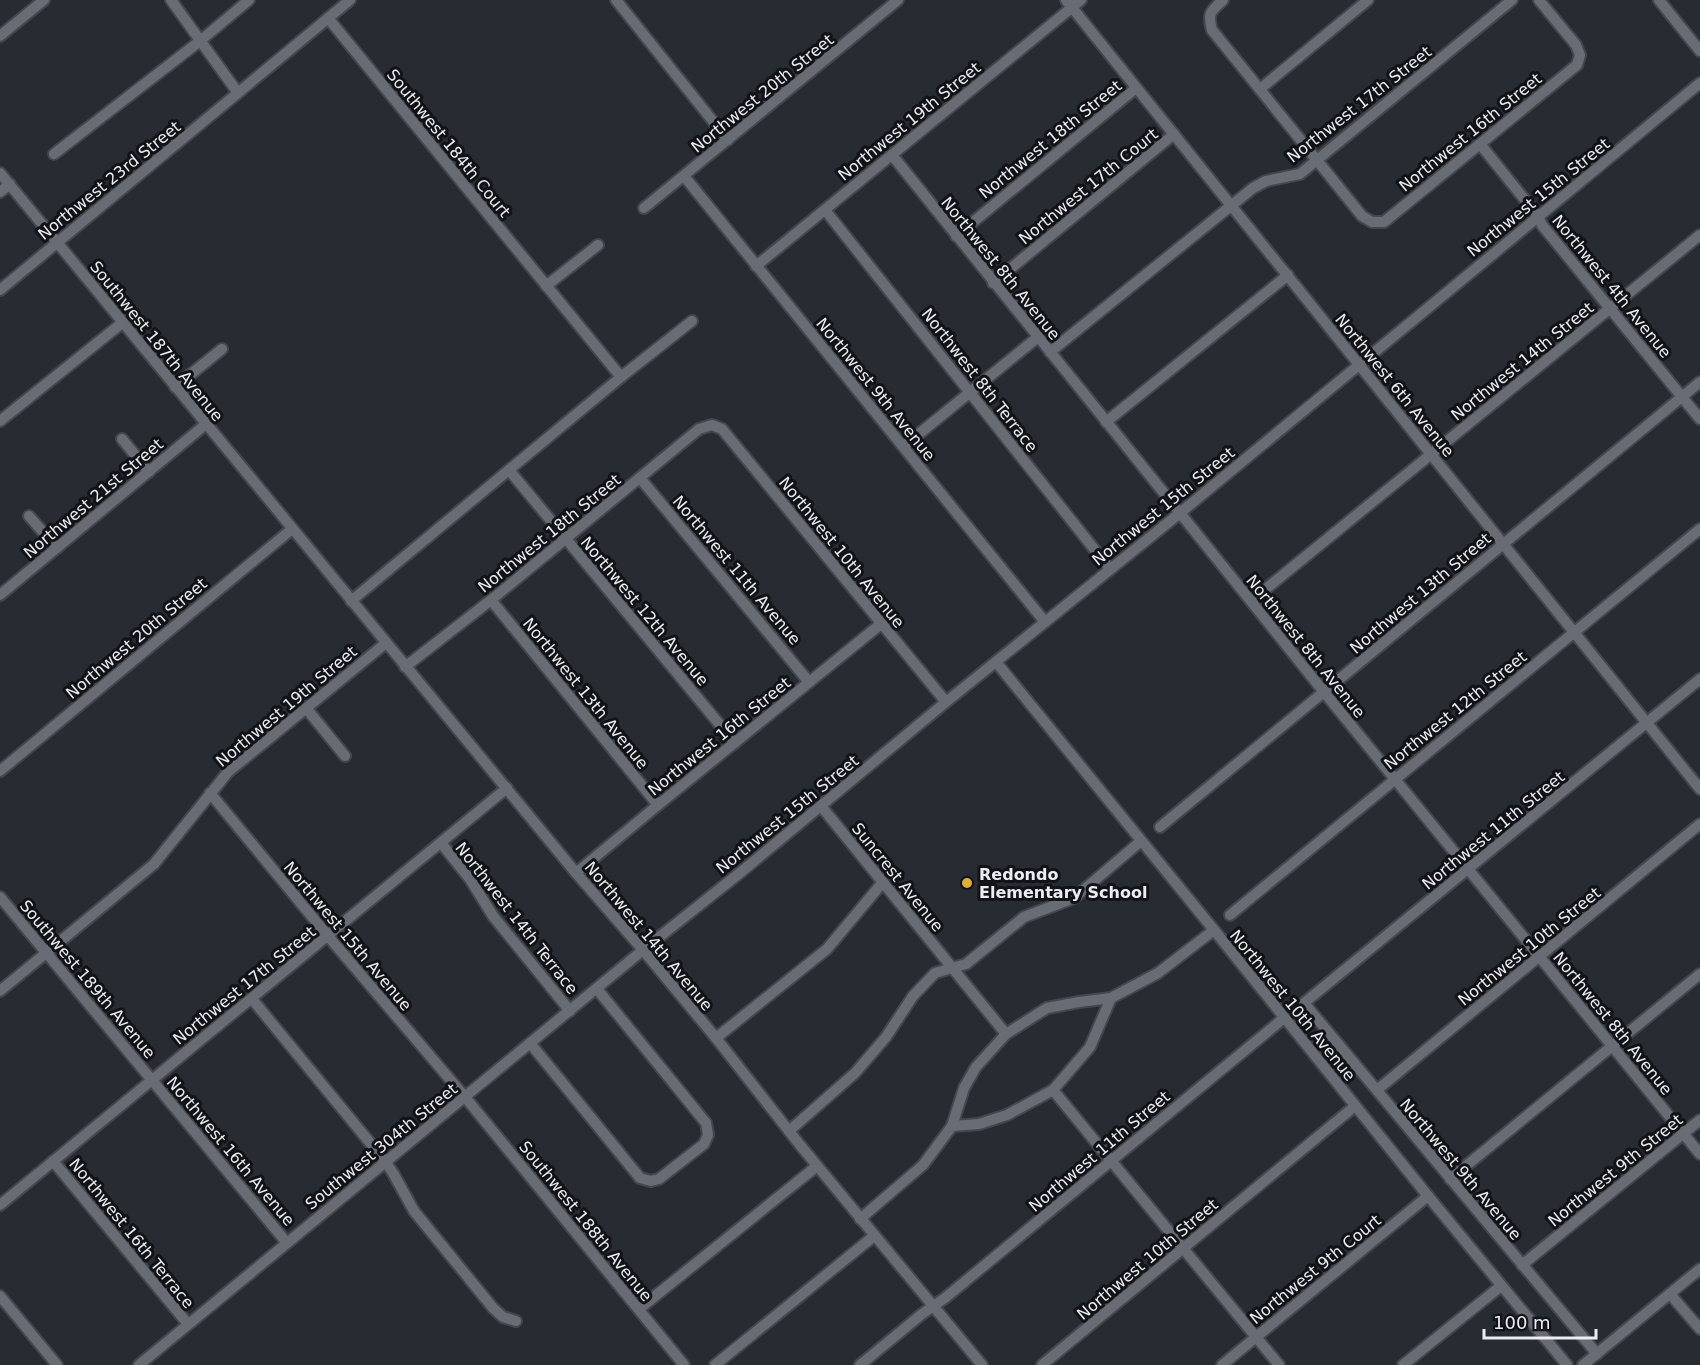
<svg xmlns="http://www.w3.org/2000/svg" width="1700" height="1365" font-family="'DejaVu Sans',sans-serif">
	<rect width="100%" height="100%" fill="#272b32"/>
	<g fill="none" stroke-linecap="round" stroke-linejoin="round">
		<defs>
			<g id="minor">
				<path d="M171,0L238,93"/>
				<path d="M616,0L728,140"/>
				<path d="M1066,0L1700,789"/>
				<path d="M1223,0C1211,11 1207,13 1212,30L1362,216L1372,222H1384L1577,65L1580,55L1576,45L1539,0"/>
				<path d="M1659,0L1700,51"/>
				<path d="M328,18L621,377"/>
				<path d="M0,36L44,0"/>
				<path d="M1260,89L1368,0"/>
				<path d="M1480,144L1538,216L1542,225L1700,419"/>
				<path d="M54,154L200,41L249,0"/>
				<path d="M892,155L1324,692L1700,1154"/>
				<path d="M0,173L576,873L643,950L716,1038L800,1145L982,1365"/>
				<path d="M684,176L1045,622"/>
				<path d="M0,192L10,184"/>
				<path d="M644,208L898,0"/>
				<path d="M825,210L1110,569"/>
				<path d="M956,236L1136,88"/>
				<path d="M756,266L1081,0"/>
				<path d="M993,283L1174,134"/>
				<path d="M546,286L598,245"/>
				<path d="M0,290L350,0"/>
				<path d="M1050,352L1253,188L1266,181L1300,174L1512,0"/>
				<path d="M175,387L222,349"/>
				<path d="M0,421L122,323"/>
				<path d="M1106,422L1288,275"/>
				<path d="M122,439L149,472"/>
				<path d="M904,446L1038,337"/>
				<path d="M509,470L735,743"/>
				<path d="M640,478L809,682"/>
				<path d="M29,516L57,548"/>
				<path d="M0,595L206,424"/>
				<path d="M491,600L658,805"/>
				<path d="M351,601L621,377L692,321"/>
				<path d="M1251,601L1700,235"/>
				<path d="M996,662L1214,930L1428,1196L1567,1365"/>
				<path d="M405,667L491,600L699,429L712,425L722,429L946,702"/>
				<path d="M306,708L345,756"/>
				<path d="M0,771L292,529"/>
				<path d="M210,793L328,936L465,1097L684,1365"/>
				<path d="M821,806L1006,1034"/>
				<path d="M1160,827L1700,382"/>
				<path d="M441,843L470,879L493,916L570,1011"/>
				<path d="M576,873L658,805L882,623"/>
				<path d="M0,897L287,1243"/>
				<path d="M1230,915L1700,529"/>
				<path d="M0,991L154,864L228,772L386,643"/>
				<path d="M252,999L385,1161L393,1173L414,1211L493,1308L503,1317L516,1321"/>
				<path d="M716,1038L827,949L883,882"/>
				<path d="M530,1043L640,1178L651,1181L659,1179L704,1144L708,1135L706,1123L597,989"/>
				<path d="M1053,1090L1279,1365"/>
				<path d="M1377,1090L1700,824"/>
				<path d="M952,1126L979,1124L1007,1115L1053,1090L1090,1047L1111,998"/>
				<path d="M789,1131L855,1073L886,1037L913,996L935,973L966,964L1024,917L1074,898L1141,841"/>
				<path d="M53,1161L188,1324"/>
				<path d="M1450,1179L1700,974"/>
				<path d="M0,1205L507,788"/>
				<path d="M860,1219L923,1165L952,1126L964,1088L976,1067L1006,1034L1047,1008L1079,1002L1111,998L1158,973L1214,930"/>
				<path d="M1522,1265L1700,1120"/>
				<path d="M1670,1294L1700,1329"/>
				<path d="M0,1296L57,1365"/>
				<path d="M639,1309L817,1166"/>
				<path d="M1597,1354L1304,1003L1700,679"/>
				<path d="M139,1365L643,950L741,872L946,702L1180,513L1700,83"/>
				<path d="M715,1365L874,1236"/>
				<path d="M860,1365L922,1314L945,1298L1284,1018"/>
				<path d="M1042,1365L1355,1106"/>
				<path d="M1222,1365L1428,1196"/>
				<path d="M1403,1365L1501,1286"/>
				<path d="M1583,1365L1700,1269"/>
			</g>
		</defs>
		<use href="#minor" stroke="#45474d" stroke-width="14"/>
		<use href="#minor" stroke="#686d75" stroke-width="10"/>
	</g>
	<circle fill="#dfb034" stroke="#121316" stroke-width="2" cx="967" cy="883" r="6"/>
	<g text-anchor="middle" stroke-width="6" stroke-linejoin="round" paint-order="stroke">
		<g font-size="16" fill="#ebedf2" stroke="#121316">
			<text transform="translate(762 93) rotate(-39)" y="6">Northwest 20th Street</text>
			<text transform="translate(1359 104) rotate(-38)" y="6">Northwest 17th Street</text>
			<text transform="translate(909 121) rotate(-39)" y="6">Northwest 19th Street</text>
			<text transform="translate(1470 132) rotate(-39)" y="6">Northwest 16th Street</text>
			<text transform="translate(1050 139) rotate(-39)" y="6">Northwest 18th Street</text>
			<text transform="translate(449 143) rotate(51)" y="6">Southwest 184th Court</text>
			<text transform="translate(109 180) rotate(-39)" y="6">Northwest 23rd Street</text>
			<text transform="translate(1088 186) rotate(-39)" y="6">Northwest 17th Court</text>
			<text transform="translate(1538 197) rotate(-39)" y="6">Northwest 15th Street</text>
			<text transform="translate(1001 268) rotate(51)" y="6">Northwest 8th Avenue</text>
			<text transform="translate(1612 286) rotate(51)" y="6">Northwest 4th Avenue</text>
			<text transform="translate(157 341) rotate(51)" y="6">Southwest 187th Avenue</text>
			<text transform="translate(1522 361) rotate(-39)" y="6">Northwest 14th Street</text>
			<text transform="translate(980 380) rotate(52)" y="6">Northwest 8th Terrace</text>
			<text transform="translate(1395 385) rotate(51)" y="6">Northwest 6th Avenue</text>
			<text transform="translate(876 389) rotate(51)" y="6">Northwest 9th Avenue</text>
			<text transform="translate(93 498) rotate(-40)" y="6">Northwest 21st Street</text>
			<text transform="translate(1163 506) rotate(-39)" y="6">Northwest 15th Street</text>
			<text transform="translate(549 533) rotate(-39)" y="6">Northwest 18th Street</text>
			<text transform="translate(842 552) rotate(51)" y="6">Northwest 10th Avenue</text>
			<text transform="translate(737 570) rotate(50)" y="6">Northwest 11th Avenue</text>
			<text transform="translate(1420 593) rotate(-40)" y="6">Northwest 13th Street</text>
			<text transform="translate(645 611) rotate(50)" y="6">Northwest 12th Avenue</text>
			<text transform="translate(136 638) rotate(-40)" y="6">Northwest 20th Street</text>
			<text transform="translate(1306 646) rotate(51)" y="6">Northwest 8th Avenue</text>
			<text transform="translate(586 693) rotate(51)" y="6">Northwest 13th Avenue</text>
			<text transform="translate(286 706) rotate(-40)" y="6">Northwest 19th Street</text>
			<text transform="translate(1455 710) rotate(-39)" y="6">Northwest 12th Street</text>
			<text transform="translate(719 736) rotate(-39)" y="6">Northwest 16th Street</text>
			<text transform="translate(787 814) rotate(-39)" y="6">Northwest 15th Street</text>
			<text transform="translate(1493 830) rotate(-39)" y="6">Northwest 11th Street</text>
			<text transform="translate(898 877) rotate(51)" y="6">Suncrest Avenue</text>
			<text transform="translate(517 918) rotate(52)" y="6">Northwest 14th Terrace</text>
			<text transform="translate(348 936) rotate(50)" y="6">Northwest 15th Avenue</text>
			<text transform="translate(649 936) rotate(50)" y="6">Northwest 14th Avenue</text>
			<text transform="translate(1529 946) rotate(-39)" y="6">Northwest 10th Street</text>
			<text transform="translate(88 979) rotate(50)" y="6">Southwest 189th Avenue</text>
			<text transform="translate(244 985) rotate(-39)" y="6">Northwest 17th Street</text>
			<text transform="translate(1293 1005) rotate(51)" y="6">Northwest 10th Avenue</text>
			<text transform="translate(1613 1023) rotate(51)" y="6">Northwest 8th Avenue</text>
			<text transform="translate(381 1146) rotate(-39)" y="6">Southwest 304th Street</text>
			<text transform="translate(231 1151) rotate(50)" y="6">Northwest 16th Avenue</text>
			<text transform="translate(1099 1151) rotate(-40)" y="6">Northwest 11th Street</text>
			<text transform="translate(1461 1169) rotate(50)" y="6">Northwest 9th Avenue</text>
			<text transform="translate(1615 1170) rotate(-39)" y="6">Northwest 9th Street</text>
			<text transform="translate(586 1221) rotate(51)" y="6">Southwest 188th Avenue</text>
			<text transform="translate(132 1233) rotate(51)" y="6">Northwest 16th Terrace</text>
			<text transform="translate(1147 1259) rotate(-40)" y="6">Northwest 10th Street</text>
			<text transform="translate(1315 1269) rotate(-39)" y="6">Northwest 9th Court</text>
		</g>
		<g font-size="16" font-weight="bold" fill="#ebedf2" stroke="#121316" text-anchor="start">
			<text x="979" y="880">Redondo<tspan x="979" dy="18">Elementary School</tspan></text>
		</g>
	</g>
	<path d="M1484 1329v9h112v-9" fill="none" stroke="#ebedf2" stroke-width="3"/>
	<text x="1493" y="1329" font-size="18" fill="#ebedf2" stroke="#121316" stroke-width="4.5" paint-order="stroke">100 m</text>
</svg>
